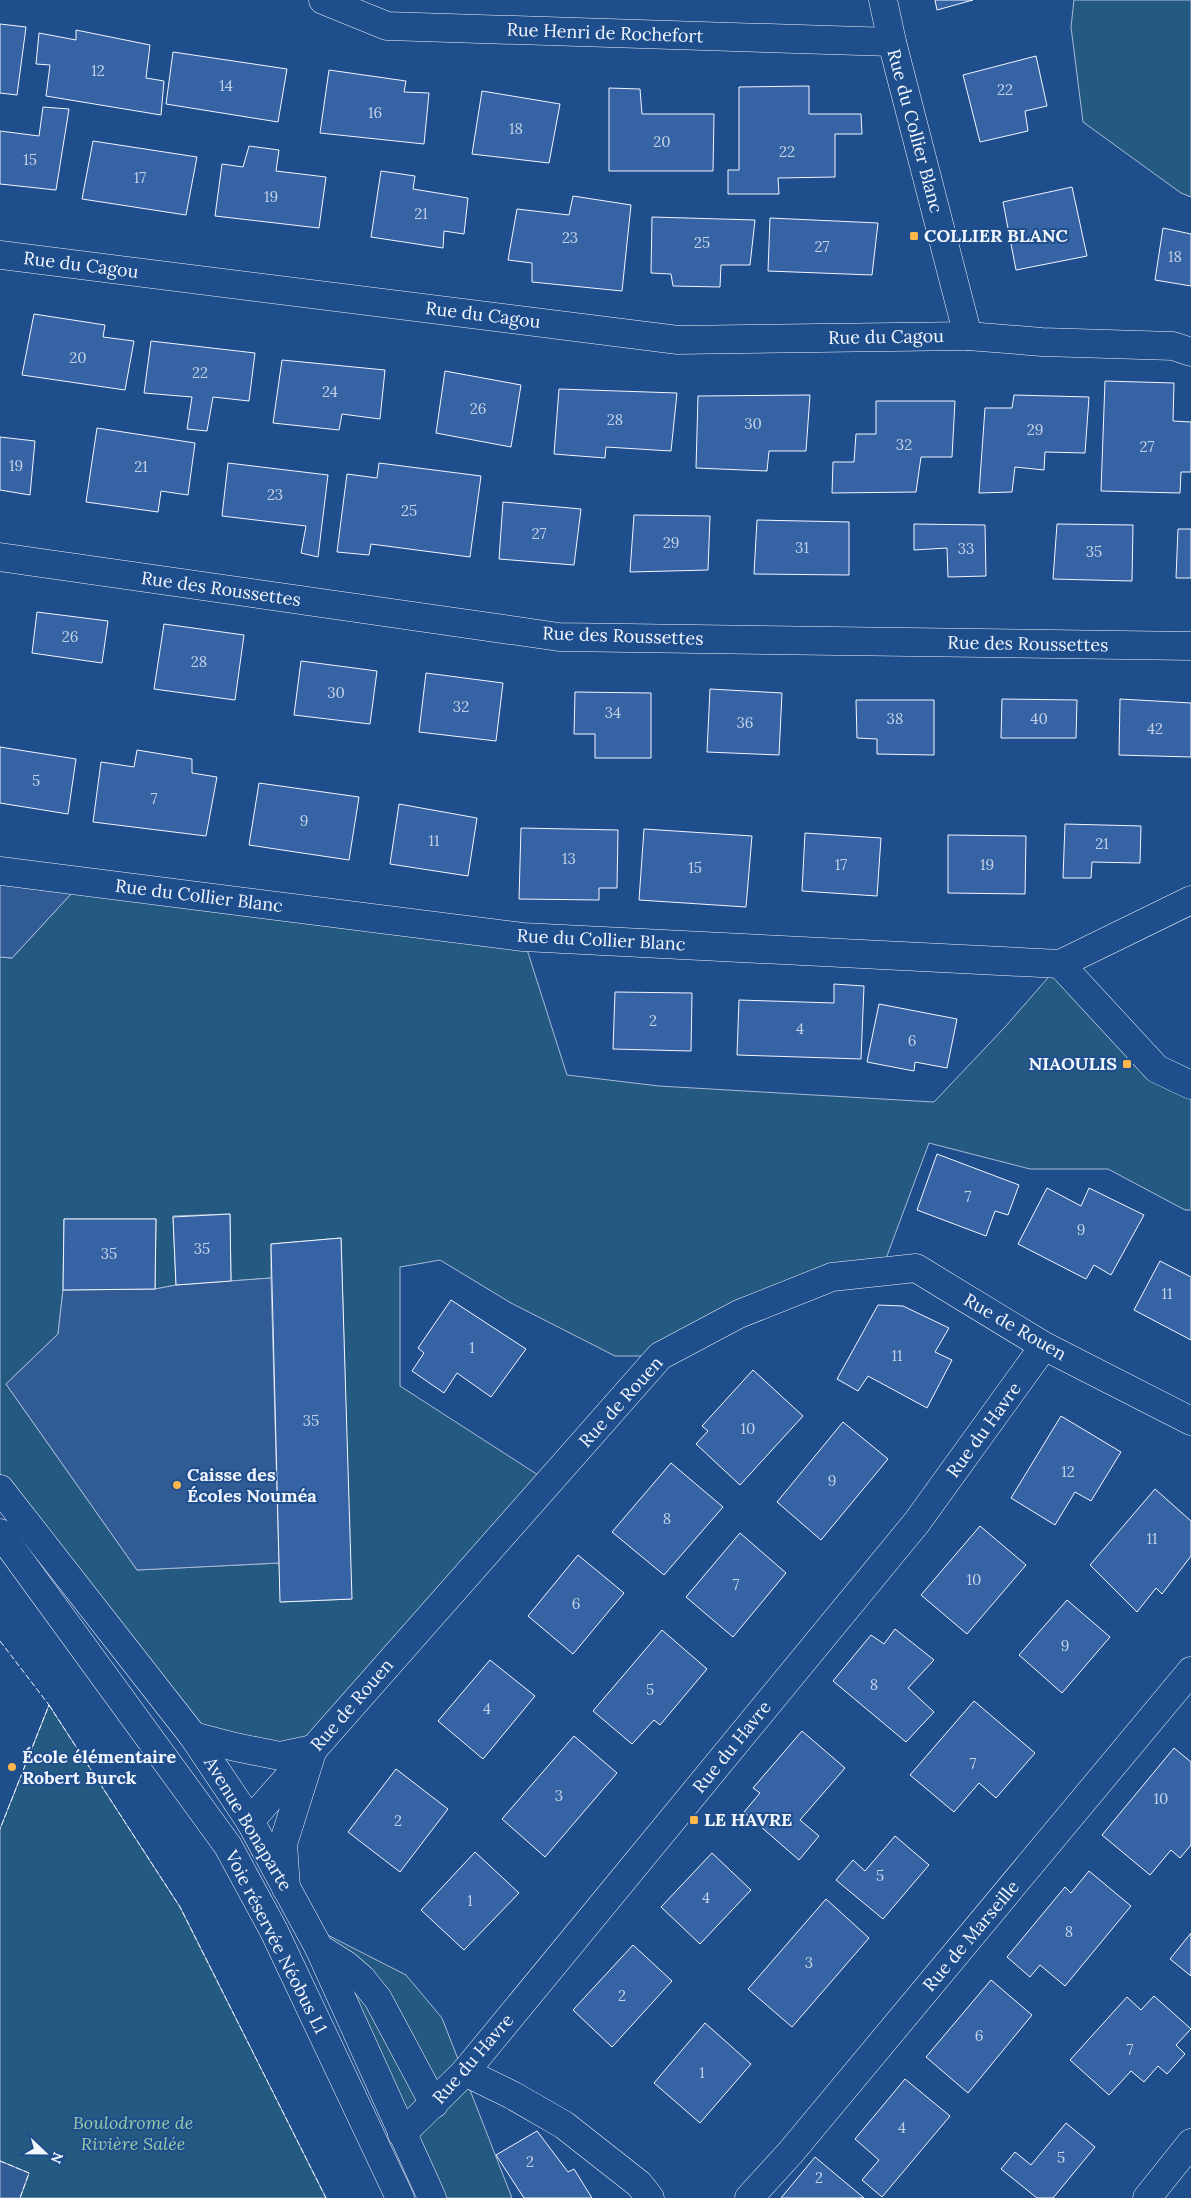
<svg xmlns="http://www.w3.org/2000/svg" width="1191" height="2198" font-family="Lora,serif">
	<rect width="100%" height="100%" fill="#1f4e8c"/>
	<g fill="#245a82" stroke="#a8bbd7" fill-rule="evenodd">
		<path d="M1074,0H1191V197L1181,193L1083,122L1071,27Z"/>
		<path d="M83,881L523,937L567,1075L659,1086L934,1102L1005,1027L1060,964L1191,1085V1210H1185L1108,1169H1030L929,1143L881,1272L660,1356H615L511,1303L440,1260L400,1267V1386L549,1482L313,1749L193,1736L0,1489V957L12,958ZM230,1214L231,1281L271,1278V1244L341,1238L351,1599L281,1602L279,1563L137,1570L6,1384L58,1334L63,1290L64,1219H156L155,1289L176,1285L173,1216Z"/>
		<path d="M49,1705L180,1907L326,2198H20L29,2173L0,2161V1829Z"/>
		<path d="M306,1924L406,1975L442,2018L512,2198H432Z"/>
	</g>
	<g fill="#305b95" stroke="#a8bbd7">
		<path d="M0,869L83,881L12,958L0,957Z"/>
		<path d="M271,1278L279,1563L137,1570L6,1384L58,1334L63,1290L155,1289L176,1285Z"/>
		<path d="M0,2161L29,2173L20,2198H0Z"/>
	</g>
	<g fill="#3563a3" stroke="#f2f6ff">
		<path d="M935,0H973L937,10Z"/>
		<path d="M0,24L26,27L17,95L0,93Z"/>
		<path d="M76,30L150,45L146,78L164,81L161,115L46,96L50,65L36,64L39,33L76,40Z"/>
		<path d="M173,52L287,69L278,122L166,104Z"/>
		<path d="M1036,56L1047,106L1025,111L1028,131L980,142L963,75Z"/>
		<path d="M329,70L406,81L404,92L429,93L424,144L320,133Z"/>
		<path d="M809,86V114H861L862,134H835V177L778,178L779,194H728V170H739V87Z"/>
		<path d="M609,88L640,89L642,114H714L713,171H609Z"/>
		<path d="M482,91L560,104L549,163L472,154Z"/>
		<path d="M43,107L69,109L56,190L0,184V131L39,136Z"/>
		<path d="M93,141L197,157L186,215L82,199Z"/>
		<path d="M249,146L279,150L276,171L326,177L319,228L215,216L222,164L243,167Z"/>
		<path d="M381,171L415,176L413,189L468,198L464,234L444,231L443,248L371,237Z"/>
		<path d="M1072,187L1087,256L1016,270L1003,202Z"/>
		<path d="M573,196L631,205L622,291L532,282V263L508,260L517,209L569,215Z"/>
		<path d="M652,217L755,220L750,265H721L720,287L673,286L671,274L651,273Z"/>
		<path d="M770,218L878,223L872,275L768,271Z"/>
		<path d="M1163,228L1191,234V286L1155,280Z"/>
		<path d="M34,314L105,325L103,337L134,341L125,390L22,375Z"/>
		<path d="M151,341L255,353L249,401L213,397L207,431L187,429L192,397L144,393Z"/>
		<path d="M282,360L385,370L380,419L342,414L339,430L273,423Z"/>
		<path d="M445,371L521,385L511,447L436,433Z"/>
		<path d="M1105,381L1174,383L1173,421L1191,422V472H1181L1180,493L1101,491Z"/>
		<path d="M559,389L677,393L671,451L606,447L605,458L554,454Z"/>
		<path d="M810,395L806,451H769L767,471L696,468L698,396Z"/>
		<path d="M1014,395L1089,397L1085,453L1045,452L1044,470L1015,467L1012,492L979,493L985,408H1012Z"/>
		<path d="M876,401H955L952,457H921L916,492L832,493L833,462H854L856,434H876Z"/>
		<path d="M97,428L195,443L188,495L161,491L158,512L86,502Z"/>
		<path d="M0,437L35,441L30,495L0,490Z"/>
		<path d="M228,463L328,475L318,557L301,553L306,526L222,516Z"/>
		<path d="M379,463L481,476L470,557L371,544L369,555L337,552L347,474L377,478Z"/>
		<path d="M503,502L581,509L574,565L499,559Z"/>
		<path d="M634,515L710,516L708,570L630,572Z"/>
		<path d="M757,520L849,522V575L754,574Z"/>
		<path d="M914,524L985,525L986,576L948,577L947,548L914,550Z"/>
		<path d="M1057,524L1133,525L1132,581L1053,579Z"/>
		<path d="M1178,529H1191V578H1176Z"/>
		<path d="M37,612L108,621L102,663L32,653Z"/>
		<path d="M164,624L244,635L235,700L154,689Z"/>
		<path d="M301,661L377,671L370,724L294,715Z"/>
		<path d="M426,673L503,683L496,741L419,732Z"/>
		<path d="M710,689L782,693L779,755L707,752Z"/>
		<path d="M575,692L651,693V758H595V734H574Z"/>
		<path d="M1002,699L1077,700L1076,738H1001Z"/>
		<path d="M1120,699L1191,703V757L1119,755Z"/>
		<path d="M856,700H934V755L877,754V739L857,738Z"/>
		<path d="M0,747L76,759L68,814L0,803Z"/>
		<path d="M137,750L192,759V773L217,777L206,836L93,822L101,762L134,767Z"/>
		<path d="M259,783L359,797L349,860L249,845Z"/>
		<path d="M399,804L477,818L468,876L390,864Z"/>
		<path d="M1065,824L1141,826L1140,863L1092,862L1091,878H1063Z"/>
		<path d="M521,828L618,830L617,888H599V900L519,899Z"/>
		<path d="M644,829L752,836L746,907L639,900Z"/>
		<path d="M805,833L881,838L877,896L802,891Z"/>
		<path d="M948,835L1026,836L1025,894L948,893Z"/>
		<path d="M834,984L864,986L861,1059L737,1055L739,1000L834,1003Z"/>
		<path d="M615,992L692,993L691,1051L613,1049Z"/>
		<path d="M879,1004L957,1019L947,1068L915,1062L914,1071L867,1062Z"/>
		<path d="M937,1154L1019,1185L1008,1215L995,1211L986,1236L917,1210Z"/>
		<path d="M1047,1188L1081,1206L1089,1188L1144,1215L1111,1275L1094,1265L1086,1279L1018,1244Z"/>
		<path d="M230,1214L231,1281L176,1285L173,1217Z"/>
		<path d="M64,1219H156L155,1289L63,1290Z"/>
		<path d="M341,1238L352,1599L280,1602L271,1244Z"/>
		<path d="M1160,1261L1191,1277V1340L1134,1310Z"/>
		<path d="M451,1300L526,1349L491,1397L457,1373L444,1393L412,1371L424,1353L418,1348Z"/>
		<path d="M878,1305L903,1306L949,1328L935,1352L952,1360L927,1408L868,1376L858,1391L837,1379Z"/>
		<path d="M753,1370L803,1416L740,1485L696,1444L708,1431L702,1426Z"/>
		<path d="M1061,1416L1121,1452L1091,1501L1075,1492L1055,1525L1011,1498Z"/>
		<path d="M843,1422L888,1459L821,1540L777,1502Z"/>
		<path d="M671,1463L723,1507L664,1575L612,1532Z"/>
		<path d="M1155,1489L1191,1521V1556L1162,1594L1156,1588L1137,1612L1090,1565Z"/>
		<path d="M980,1526L1026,1565L967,1634L921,1595Z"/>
		<path d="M740,1533L786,1573L733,1637L686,1597Z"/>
		<path d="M578,1555L624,1593L573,1654L528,1616Z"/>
		<path d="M1067,1600L1110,1637L1062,1693L1019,1655Z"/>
		<path d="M895,1629L934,1660L908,1688L934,1712L906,1742L833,1681L871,1635L884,1644Z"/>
		<path d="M662,1630L707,1669L660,1725L654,1720L632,1744L593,1711Z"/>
		<path d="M490,1660L535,1696L483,1759L438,1721Z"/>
		<path d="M974,1701L1035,1753L996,1798L979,1783L954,1812L910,1775Z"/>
		<path d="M802,1731L845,1768L800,1820L819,1836L799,1860L744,1812L760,1793L753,1788Z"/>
		<path d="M574,1736L617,1773L545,1857L502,1819Z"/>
		<path d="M1174,1748L1191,1762V1845L1180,1858L1171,1850L1150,1875L1102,1835Z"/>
		<path d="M396,1769L448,1809L400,1872L348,1832Z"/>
		<path d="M895,1836L929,1865L883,1919L836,1880L853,1860L865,1871Z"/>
		<path d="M475,1852L519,1893L464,1950L421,1910Z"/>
		<path d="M712,1853L751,1890L700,1944L661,1907Z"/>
		<path d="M1089,1871L1131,1906L1065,1986L1040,1965L1030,1977L1007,1957L1065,1887L1071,1893Z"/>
		<path d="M826,1899L869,1938L792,2027L748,1989Z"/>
		<path d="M1191,1933V1976L1170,1959Z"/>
		<path d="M633,1945L672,1981L612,2047L573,2010Z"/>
		<path d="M991,1980L1032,2015L968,2093L926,2057Z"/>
		<path d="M1154,1996L1191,2029L1176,2045L1185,2054L1167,2074L1158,2066L1144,2082L1131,2071L1109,2095L1070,2060L1127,1997L1141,2010Z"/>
		<path d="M705,2023L751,2064L700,2123L654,2083Z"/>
		<path d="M905,2079L950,2116L882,2197L862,2180L879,2160L855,2139Z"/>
		<path d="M1066,2123L1095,2147L1053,2198H1037L1001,2169L1015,2152L1031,2165Z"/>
		<path d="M537,2131L568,2172L574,2169L592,2198H524L496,2155Z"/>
		<path d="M815,2157L864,2198H781Z"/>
	</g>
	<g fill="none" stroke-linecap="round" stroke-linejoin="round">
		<defs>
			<g id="minor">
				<path d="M323,0L387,26L892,42"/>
				<path d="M883,0L892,42L968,336L1042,342L1173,346L1191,352"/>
				<path d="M0,255L678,340L968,336"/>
				<path d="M0,557L559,637L1191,646"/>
				<path d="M0,871L523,937L1060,964L1191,900"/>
				<path d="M1060,964L1157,1069L1191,1085"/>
				<path d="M0,1533L228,1846L274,1931L400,2198"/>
				<path d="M193,1736L235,1747L280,1756L313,1749L283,1844L286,1888"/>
				<path d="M250,1821L660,1356L739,1314L832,1277L916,1268L1044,1346L1191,1421"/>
				<path d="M319,1948L346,1965L362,1979L378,1999L434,2104"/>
				<path d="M465,2072L512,2095L564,2125L639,2184L650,2198"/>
				<path d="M402,2134L465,2072L917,1522L1044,1346"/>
				<path d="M749,2198L791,2152L1191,1671"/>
				<path d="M1147,2198L1191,2143"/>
			</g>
			<path id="major" d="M0,1489L193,1736L250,1821L319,1948L432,2198"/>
		</defs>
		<use href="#minor" stroke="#f2f6ff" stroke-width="29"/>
		<use href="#major" stroke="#f2f6ff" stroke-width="29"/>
		<use href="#minor" stroke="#1f4e8c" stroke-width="28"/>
		<use href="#major" stroke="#1f4e8c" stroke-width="28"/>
		<g stroke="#f2f6ff" stroke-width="1" stroke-dasharray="6 2.5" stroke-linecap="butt">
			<path d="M0,1641L49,1705L0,1829"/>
			<path d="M49,1705L180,1907L326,2198"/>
			<path d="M0,2161L29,2173L20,2198"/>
		</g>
	</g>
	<g fill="#ffb74d" stroke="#1f4e8c" stroke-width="2">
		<rect x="909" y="231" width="10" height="10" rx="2.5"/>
		<rect x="1122" y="1059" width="10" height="10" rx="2.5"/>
		<circle cx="177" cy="1485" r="5"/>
		<circle cx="12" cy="1767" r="5"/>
		<rect x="689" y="1815" width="10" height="10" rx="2.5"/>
	</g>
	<g text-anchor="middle" stroke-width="4" stroke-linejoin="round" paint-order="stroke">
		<g font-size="15" fill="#c3d1e8">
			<text x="98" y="76">12</text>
			<text x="226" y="91">14</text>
			<text x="1005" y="95">22</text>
			<text x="375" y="118">16</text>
			<text x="516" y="134">18</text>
			<text x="662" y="147">20</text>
			<text x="787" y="157">22</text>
			<text x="30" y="165">15</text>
			<text x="140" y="183">17</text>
			<text x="271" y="202">19</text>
			<text x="421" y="219">21</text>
			<text x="570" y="243">23</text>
			<text x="702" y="248">25</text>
			<text x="822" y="252">27</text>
			<text x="1175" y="262">18</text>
			<text x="78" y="363">20</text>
			<text x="200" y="378">22</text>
			<text x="330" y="397">24</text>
			<text x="478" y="414">26</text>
			<text x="615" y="425">28</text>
			<text x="753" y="429">30</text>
			<text x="1035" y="435">29</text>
			<text x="904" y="450">32</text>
			<text x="1147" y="452">27</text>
			<text x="16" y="471">19</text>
			<text x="141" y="472">21</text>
			<text x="275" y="500">23</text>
			<text x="409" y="516">25</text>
			<text x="539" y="539">27</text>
			<text x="671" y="548">29</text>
			<text x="802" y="553">31</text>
			<text x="966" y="554">33</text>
			<text x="1094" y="557">35</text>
			<text x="70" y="642">26</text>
			<text x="199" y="667">28</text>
			<text x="336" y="698">30</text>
			<text x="461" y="712">32</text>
			<text x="613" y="718">34</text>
			<text x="895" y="724">38</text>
			<text x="1039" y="724">40</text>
			<text x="745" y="728">36</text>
			<text x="1155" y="734">42</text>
			<text x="36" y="786">5</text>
			<text x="154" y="804">7</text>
			<text x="304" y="826">9</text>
			<text x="434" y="846">11</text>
			<text x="1102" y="849">21</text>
			<text x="569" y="864">13</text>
			<text x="841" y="870">17</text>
			<text x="987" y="870">19</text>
			<text x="695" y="873">15</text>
			<text x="653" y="1026">2</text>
			<text x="800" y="1034">4</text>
			<text x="912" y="1046">6</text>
			<text x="968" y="1202">7</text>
			<text x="1081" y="1235">9</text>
			<text x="202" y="1254">35</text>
			<text x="109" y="1259">35</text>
			<text x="1167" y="1299">11</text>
			<text x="472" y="1353">1</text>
			<text x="897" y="1361">11</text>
			<text x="311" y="1426">35</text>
			<text x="748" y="1434">10</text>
			<text x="1068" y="1477">12</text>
			<text x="832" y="1486">9</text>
			<text x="667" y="1524">8</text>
			<text x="1152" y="1544">11</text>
			<text x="974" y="1585">10</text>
			<text x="736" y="1590">7</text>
			<text x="576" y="1609">6</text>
			<text x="1065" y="1651">9</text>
			<text x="874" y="1690">8</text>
			<text x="650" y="1695">5</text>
			<text x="487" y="1714">4</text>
			<text x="973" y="1769">7</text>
			<text x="559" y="1801">3</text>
			<text x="1161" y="1804">10</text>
			<text x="398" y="1826">2</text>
			<text x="880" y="1881">5</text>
			<text x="706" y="1903">4</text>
			<text x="470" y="1906">1</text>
			<text x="1069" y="1937">8</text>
			<text x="809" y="1968">3</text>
			<text x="622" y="2001">2</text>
			<text x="979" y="2041">6</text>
			<text x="1130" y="2055">7</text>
			<text x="702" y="2078">1</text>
			<text x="902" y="2133">4</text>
			<text x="1061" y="2163">5</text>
			<text x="530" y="2167">2</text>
			<text x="819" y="2183">2</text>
		</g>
		<g font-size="18" fill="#f2f6ff" stroke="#1f4e8c">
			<text transform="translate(605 33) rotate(2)" y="6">Rue Henri de Rochefort</text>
			<text transform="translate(915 131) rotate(75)" y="6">Rue du Collier Blanc</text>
			<text transform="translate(81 265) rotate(7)" y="6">Rue du Cagou</text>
			<text transform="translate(483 315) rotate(7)" y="6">Rue du Cagou</text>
			<text transform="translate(886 337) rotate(-1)" y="6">Rue du Cagou</text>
			<text transform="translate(221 589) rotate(8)" y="6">Rue des Roussettes</text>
			<text transform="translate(623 636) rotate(2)" y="6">Rue des Roussettes</text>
			<text transform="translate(1028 644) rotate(1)" y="6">Rue des Roussettes</text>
			<text transform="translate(199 896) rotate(7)" y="6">Rue du Collier Blanc</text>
			<text transform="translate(601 940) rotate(3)" y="6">Rue du Collier Blanc</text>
			<text transform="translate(1015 1327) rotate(30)" y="6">Rue de Rouen</text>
			<text transform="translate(621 1402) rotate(-48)" y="6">Rue de Rouen</text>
			<text transform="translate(984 1430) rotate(-54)" y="6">Rue du Havre</text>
			<text transform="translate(352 1705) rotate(-49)" y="6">Rue de Rouen</text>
			<text transform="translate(732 1747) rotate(-51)" y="6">Rue du Havre</text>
			<text transform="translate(248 1824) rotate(59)" y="6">Avenue Bonaparte</text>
			<text transform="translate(971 1936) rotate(-50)" y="6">Rue de Marseille</text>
			<text transform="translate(276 1942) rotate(63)" y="6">Voie réservée Néobus L1</text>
			<text transform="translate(473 2059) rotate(-49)" y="6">Rue du Havre</text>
		</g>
		<g font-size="18" font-weight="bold" fill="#f2f6ff" stroke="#1f4e8c" text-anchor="start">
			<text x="924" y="242">COLLIER BLANC</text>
			<text x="1117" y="1070" text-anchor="end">NIAOULIS</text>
			<text x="187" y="1481">Caisse des<tspan x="187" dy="21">Écoles Nouméa</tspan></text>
			<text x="22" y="1763">École élémentaire<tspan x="22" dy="21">Robert Burck</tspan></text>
			<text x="704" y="1826">LE HAVRE</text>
		</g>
		<g font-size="18" font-style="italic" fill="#97c8a6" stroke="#1f4e8c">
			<text x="133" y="2129">Boulodrome de<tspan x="133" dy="21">Rivière Salée</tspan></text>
		</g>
	</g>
	<g transform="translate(45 2153) rotate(112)" stroke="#1f4e8c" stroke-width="4" paint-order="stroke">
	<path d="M0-4L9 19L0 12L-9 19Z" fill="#f2f6ff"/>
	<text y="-8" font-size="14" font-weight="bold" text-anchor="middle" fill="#f2f6ff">N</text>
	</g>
</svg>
